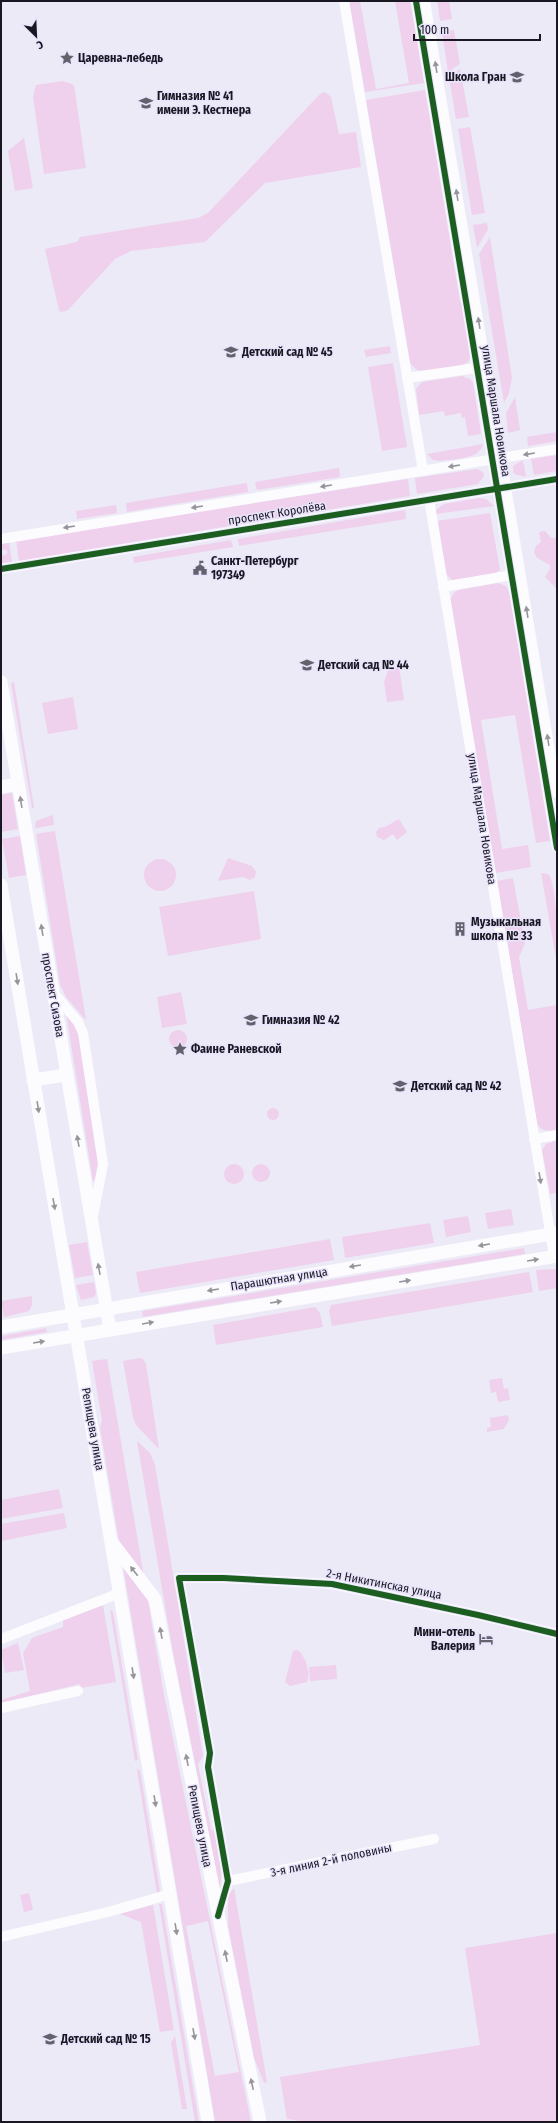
<svg xmlns="http://www.w3.org/2000/svg" width="558" height="2123" font-family="'Fira Sans Condensed',sans-serif">
	<rect width="100%" height="100%" fill="#eceaf6"/>
	<g fill="#efd0ed" fill-rule="evenodd">
		<path d="M349,1H360L376,89L409,83L395,1H410L424,83L365,92Z"/>
		<path d="M437,1H449L452,19L440,21Z"/>
		<path d="M454,30L460,64L448,72L442,32Z"/>
		<path d="M460,69L469,117L456,119L449,77Z"/>
		<path d="M63,81L74,85L86,168L44,174L33,97L36,85Z"/>
		<path d="M425,90L460,301L463,307L471,356L468,362L460,366L423,371L417,370L410,363L366,100Z"/>
		<path d="M325,92L331,97L339,134L356,132L361,167L265,183L205,242L131,251L115,259L68,310L61,312L59,310L45,249L77,242L80,237L198,218L208,213L320,94Z"/>
		<path d="M470,127L485,213L472,215L458,129Z"/>
		<path d="M24,138L33,188L15,191L8,151Z"/>
		<path d="M487,223L488,229L477,248L473,225Z"/>
		<path d="M490,237L512,378L509,393L504,403L479,254Z"/>
		<path d="M390,346L391,353L366,357L364,350Z"/>
		<path d="M393,363L407,447L382,451L368,367Z"/>
		<path d="M462,376L470,379L473,383L481,434L468,436L465,417L462,418L461,413L445,416L444,411L419,415L416,389L422,382Z"/>
		<path d="M515,397L520,430L508,433L506,413Z"/>
		<path d="M557,432V441L528,446L527,437Z"/>
		<path d="M483,444C480,460 451,459 439,461L433,460L427,454Z"/>
		<path d="M557,455V471L534,475L531,459Z"/>
		<path d="M523,460L526,477L514,474L513,466Z"/>
		<path d="M339,468L340,477L257,490L255,482Z"/>
		<path d="M477,469L483,472L484,476L478,484L417,494L415,478Z"/>
		<path d="M408,479L410,496L19,561L16,540Z"/>
		<path d="M247,483L248,492L127,512L126,503Z"/>
		<path d="M480,498L486,499L494,506L436,514V510L444,504Z"/>
		<path d="M116,505L117,513L77,519L76,511Z"/>
		<path d="M405,510L406,519L239,546L238,539Z"/>
		<path d="M490,513L500,570L494,574L452,580L446,574L437,521Z"/>
		<path d="M542,531H545L551,538H557L556,588L545,577L550,569V565L537,558L534,552L536,546L541,542L539,533Z"/>
		<path d="M231,540L233,547L134,563L133,557Z"/>
		<path d="M9,541L12,562L1,563V553L5,556L8,552L4,549L1,552V543Z"/>
		<path d="M498,583L506,586L509,591L550,841L536,843L515,715L481,720L502,849L528,845L531,867L496,873L450,599L455,592L459,590Z"/>
		<path d="M399,666L404,700L387,702L384,682L389,668Z"/>
		<path d="M14,682L34,808H32L11,683Z"/>
		<path d="M73,697L78,729L48,734L42,703Z"/>
		<path d="M12,793L18,829L1,832V795Z"/>
		<path d="M53,815L54,825L35,828L36,821Z"/>
		<path d="M399,819L407,832L397,840L393,834L384,840L377,837L376,832L379,828L385,827Z"/>
		<path d="M55,831L86,1020L66,997L60,984L36,834Z"/>
		<path d="M20,836L26,875L9,878L2,839Z"/>
		<path d="M228,858L252,866L256,872L255,877L250,880L243,877L218,881Z"/>
		<circle cx="160" cy="875" r="16"/>
		<path d="M541,873L548,874C558,885 557,946 557,964Z"/>
		<path d="M513,878L525,943L519,957L528,1010L557,1005V1130C548,1131 542,1132 537,1124L497,881Z"/>
		<path d="M254,891L261,939L168,956L159,907Z"/>
		<path d="M181,992L187,1024L162,1028L157,997Z"/>
		<path d="M66,1013L71,1018L79,1033L100,1164L97,1179L93,1181Z"/>
		<circle cx="178" cy="1039" r="9"/>
		<circle cx="273" cy="1114" r="6"/>
		<path d="M557,1140V1193L550,1194L542,1150L546,1144Z"/>
		<circle cx="261" cy="1173" r="9"/>
		<circle cx="234" cy="1174" r="10"/>
		<path d="M511,1209L514,1225L488,1229L485,1213Z"/>
		<path d="M468,1216L471,1232L446,1237L443,1220Z"/>
		<path d="M430,1223L434,1243L345,1258L342,1237Z"/>
		<path d="M330,1239L334,1260L140,1293L136,1272Z"/>
		<path d="M87,1242L93,1275L75,1278L69,1245Z"/>
		<path d="M524,1248L525,1254L143,1317L142,1311Z"/>
		<path d="M557,1269V1288L539,1291L536,1270Z"/>
		<path d="M529,1272L533,1292L332,1326L329,1311L331,1305Z"/>
		<path d="M94,1282L96,1293L94,1297L81,1300L76,1285Z"/>
		<path d="M32,1296V1305L29,1311L4,1317L1,1301Z"/>
		<path d="M315,1307L320,1313L323,1327L216,1345L213,1325Z"/>
		<path d="M46,1328L47,1332L1,1340V1336Z"/>
		<path d="M140,1358L143,1359L146,1364L159,1449L136,1425L133,1417L123,1361Z"/>
		<path d="M107,1359L164,1695L251,2122H215L100,1427L102,1420L92,1361ZM208,1921L239,2072L215,2076L186,1926Z"/>
		<path d="M502,1378L504,1389L508,1388L510,1400L498,1402L496,1392L491,1393L489,1380Z"/>
		<path d="M508,1415L509,1420L504,1429L487,1432V1428L491,1427L490,1418Z"/>
		<path d="M137,1441L150,1453L155,1465L203,1756L198,1764L211,1829L216,1832L222,1869L220,1889L173,1653Z"/>
		<path d="M59,1489L63,1508L1,1519V1500Z"/>
		<path d="M64,1513L67,1528L1,1541V1524Z"/>
		<path d="M103,1605L116,1682L81,1688L80,1684L1,1703V1700L30,1691L23,1653L32,1638L63,1627V1620Z"/>
		<path d="M110,1610L113,1612L138,1760L135,1761Z"/>
		<path d="M18,1643L24,1670L5,1673L1,1650Z"/>
		<path d="M297,1650C305,1654 311,1674 307,1682L290,1686L285,1682L293,1651Z"/>
		<path d="M336,1665L337,1679L310,1681L309,1667Z"/>
		<path d="M137,1769L140,1770L160,1891L157,1894Z"/>
		<path d="M234,1888L267,2082L264,2083L254,2058L228,1926V1895Z"/>
		<path d="M29,1893L33,1910L24,1912L20,1895Z"/>
		<path d="M159,1904H162L199,2122H195Z"/>
		<path d="M153,1905L174,2030L160,2032L141,1922L120,1914Z"/>
		<path d="M557,1933V2120L545,2122H306L287,2119L280,2077L480,2045L465,1948Z"/>
		<path d="M175,2036L187,2109H182L171,2043Z"/>
	</g>
	<g fill="none" stroke-linecap="round" stroke-linejoin="round">
		<g stroke="#fcfcfe" stroke-width="10">
			<path d="M344,1L423,471"/>
			<path d="M416,1L557,848"/>
			<path d="M425,1L557,793"/>
			<path d="M407,378L483,367"/>
			<path d="M429,499L554,1256"/>
			<path d="M1,539L557,449"/>
			<path d="M1,569L557,479"/>
			<path d="M443,587L518,574"/>
			<path d="M54,993L78,1022L83,1033L103,1164L93,1216"/>
			<path d="M534,1139L557,1135"/>
			<path d="M1,1639L120,1593"/>
			<path d="M1,1708L78,1691"/>
			<path d="M228,1881L434,1839"/>
			<path d="M218,1916L228,1881L208,1767L210,1753L179,1578H224L332,1584L478,1615L557,1634"/>
			<path d="M1,1937L108,1912L170,1894"/>
		</g>
		<g stroke="#fcfcfe" stroke-width="13">
			<path d="M1,682L110,1330"/>
			<path d="M1,787L18,784"/>
			<path d="M1,885L208,2122"/>
			<path d="M33,1080L66,1075"/>
			<path d="M1,1327L557,1233"/>
			<path d="M1,1348L557,1256"/>
			<path d="M114,1545L155,1599L260,2122"/>
		</g>
		<defs>
			<g id="cycleway">
				<path d="M416,1L557,848"/>
				<path d="M1,569L557,479"/>
				<path d="M218,1916L228,1881L208,1767L210,1753L179,1578H224L332,1584L478,1615L557,1634"/>
			</g>
		</defs>
		<use href="#cycleway" stroke="#e9e4fc" stroke-width="8"/>
		<use href="#cycleway" stroke="#1b5e20" stroke-width="6"/>
	</g>
	<defs><path id="oneway-solid" d="M-6-.8H1V-3.2L6.5 0L1 3.2V.8H-6Z"/></defs>
	<g fill="#96959b">
		<use href="#oneway-solid" transform="translate(436 67) rotate(-99)"/>
		<use href="#oneway-solid" transform="translate(457 195) rotate(-99)"/>
		<use href="#oneway-solid" transform="translate(479 323) rotate(-99)"/>
		<use href="#oneway-solid" transform="translate(529 454) rotate(171)"/>
		<use href="#oneway-solid" transform="translate(454 466) rotate(171)"/>
		<use href="#oneway-solid" transform="translate(326 486) rotate(171)"/>
		<use href="#oneway-solid" transform="translate(197 507) rotate(171)"/>
		<use href="#oneway-solid" transform="translate(69 527) rotate(171)"/>
		<use href="#oneway-solid" transform="translate(527 612) rotate(-99)"/>
		<use href="#oneway-solid" transform="translate(548 740) rotate(-99)"/>
		<use href="#oneway-solid" transform="translate(21 802) rotate(-99)"/>
		<use href="#oneway-solid" transform="translate(42 930) rotate(-99)"/>
		<use href="#oneway-solid" transform="translate(17 979) rotate(81)"/>
		<use href="#oneway-solid" transform="translate(38 1107) rotate(81)"/>
		<use href="#oneway-solid" transform="translate(78 1141) rotate(-100)"/>
		<use href="#oneway-solid" transform="translate(540 1178) rotate(81)"/>
		<use href="#oneway-solid" transform="translate(54 1204) rotate(80)"/>
		<use href="#oneway-solid" transform="translate(484 1245) rotate(171)"/>
		<use href="#oneway-solid" transform="translate(533 1260) rotate(-9)"/>
		<use href="#oneway-solid" transform="translate(355 1266) rotate(171)"/>
		<use href="#oneway-solid" transform="translate(99 1269) rotate(-100)"/>
		<use href="#oneway-solid" transform="translate(405 1281) rotate(-9)"/>
		<use href="#oneway-solid" transform="translate(213 1290) rotate(171)"/>
		<use href="#oneway-solid" transform="translate(276 1302) rotate(-9)"/>
		<use href="#oneway-solid" transform="translate(148 1323) rotate(-10)"/>
		<use href="#oneway-solid" transform="translate(39 1342) rotate(-9)"/>
		<use href="#oneway-solid" transform="translate(134 1571) rotate(-128)"/>
		<use href="#oneway-solid" transform="translate(161 1633) rotate(-100)"/>
		<use href="#oneway-solid" transform="translate(133 1673) rotate(81)"/>
		<use href="#oneway-solid" transform="translate(187 1760) rotate(-101)"/>
		<use href="#oneway-solid" transform="translate(155 1801) rotate(81)"/>
		<use href="#oneway-solid" transform="translate(176 1929) rotate(81)"/>
		<use href="#oneway-solid" transform="translate(226 1956) rotate(-101)"/>
		<use href="#oneway-solid" transform="translate(194 2034) rotate(80)"/>
		<use href="#oneway-solid" transform="translate(252 2084) rotate(-102)"/>
	</g>
	<defs>
		<symbol id="sight-bare" viewBox="-9 -9 18 18"><path d="M0-6L1.8-2.2L6-1.7L2.9 1.2L3.7 5.4L0 3.3L-3.7 5.4L-2.9 1.2L-6-1.7L-1.8-2.2Z" fill="#63616c" stroke="#e9e4fc" stroke-width="2.5" paint-order="stroke"/></symbol>
		<symbol id="school-bare" viewBox="-9 -9 18 18"><path d="M0-5L7-2L0 1L-7-2ZM-4 1L0 2.5L4 1V4Q0 6-4 4Z" fill="#63616c" stroke="#e9e4fc" stroke-width="2.5" paint-order="stroke"/></symbol>
		<symbol id="civic-bare" viewBox="-9 -9 18 18"><path d="M-.6-6.5H3V-4.5H.6V-3L4-1V1h2V6H-6V1h2V-1L-.6-3ZM-1.2 2.5V6h2.4V2.5Z" fill="#63616c" stroke="#e9e4fc" stroke-width="2.5" paint-order="stroke"/></symbol>
		<symbol id="building-bare" viewBox="-9 -9 18 18"><path d="M-4-6H4V6H1V3H-1V6H-4ZM-2.5-4.3h1.7v1.8h-1.7ZM.8-4.3h1.7v1.8H.8ZM-2.5-1h1.7V.8h-1.7ZM.8-1h1.7V.8H.8Z" fill="#63616c" stroke="#e9e4fc" stroke-width="2.5" paint-order="stroke"/></symbol>
		<symbol id="hotel-bare" viewBox="-9 -9 18 18"><path d="M-6-4.5h1.5V1H6V5H4.5V3h-9V5H-6ZM-4 0a1.8 1.8 0 1 1 3.6 0ZM.5 0V-2.5h3Q6-2.5 6 0Z" fill="#63616c" stroke="#e9e4fc" stroke-width="2.5" paint-order="stroke"/></symbol>
	</defs>
	<g fill-rule="evenodd">
		<use href="#sight-bare" x="57" y="48" width="20" height="20"/>
		<use href="#school-bare" x="507" y="67" width="20" height="20"/>
		<use href="#school-bare" x="136" y="93" width="20" height="20"/>
		<use href="#school-bare" x="221" y="342" width="20" height="20"/>
		<use href="#civic-bare" x="190" y="558" width="20" height="20"/>
		<use href="#school-bare" x="297" y="655" width="20" height="20"/>
		<use href="#building-bare" x="450" y="919" width="20" height="20"/>
		<use href="#school-bare" x="241" y="1010" width="20" height="20"/>
		<use href="#sight-bare" x="170" y="1039" width="20" height="20"/>
		<use href="#school-bare" x="390" y="1076" width="20" height="20"/>
		<use href="#hotel-bare" x="476" y="1629" width="20" height="20"/>
		<use href="#school-bare" x="40" y="2029" width="20" height="20"/>
	</g>
	<g text-anchor="middle" stroke-width="3" stroke-linejoin="round" paint-order="stroke">
		<g font-size="12" font-weight="bold" fill="#191721" stroke="#e9e4fc" text-anchor="start">
			<text x="78" y="62">Царевна-лебедь</text>
			<text x="506" y="81" text-anchor="end">Школа Гран</text>
			<text x="157" y="100">Гимназия № 41<tspan x="157" dy="14">имени Э. Кестнера</tspan></text>
			<text x="242" y="356">Детский сад № 45</text>
			<text x="211" y="565">Санкт-Петербург<tspan x="211" dy="14">197349</tspan></text>
			<text x="318" y="669">Детский сад № 44</text>
			<text x="471" y="926">Музыкальная<tspan x="471" dy="14">школа № 33</tspan></text>
			<text x="262" y="1024">Гимназия № 42</text>
			<text x="191" y="1053">Фаине Раневской</text>
			<text x="411" y="1090">Детский сад № 42</text>
			<text x="475" y="1636" text-anchor="end">Мини-отель<tspan x="475" dy="14">Валерия</tspan></text>
			<text x="61" y="2043">Детский сад № 15</text>
		</g>
		<g font-size="12" fill="#191721" stroke="#e9e4fc">
			<text transform="translate(496 411) rotate(81)" y="4">улица Маршала Новикова</text>
			<text transform="translate(277 513) rotate(-9)" y="4">проспект Королёва</text>
			<text transform="translate(482 819) rotate(81)" y="4">улица Маршала Новикова</text>
			<text transform="translate(53 995) rotate(80)" y="4">проспект Сизова</text>
			<text transform="translate(279 1279) rotate(-9)" y="4">Парашютная улица</text>
			<text transform="translate(93 1429) rotate(80)" y="4">Репищева улица</text>
			<text transform="translate(384 1584) rotate(11)" y="4">2-я Никитинская улица</text>
			<text transform="translate(200 1826) rotate(79)" y="4">Репищева улица</text>
			<text transform="translate(331 1860) rotate(-12)" y="4">3-я линия 2-й половины</text>
		</g>
	</g>
	<rect width="558" height="2123" fill="none" stroke="#191721" stroke-width="4"/>
	<g transform="translate(36 36) rotate(156)" stroke="#e9e4fc" stroke-width="3" paint-order="stroke">
	<path d="M0-3L7 15L0 10L-7 15Z" fill="#191721"/>
	<text y="-6" font-size="11" font-weight="bold" text-anchor="middle" fill="#191721">С</text>
	</g>
	<path d="M414 34v6h126v-6" fill="none" stroke="#191721" stroke-width="2"/>
	<text x="420" y="34" font-size="12" fill="#191721" stroke="#e9e4fc" stroke-width="3" paint-order="stroke">100 m</text>
</svg>
